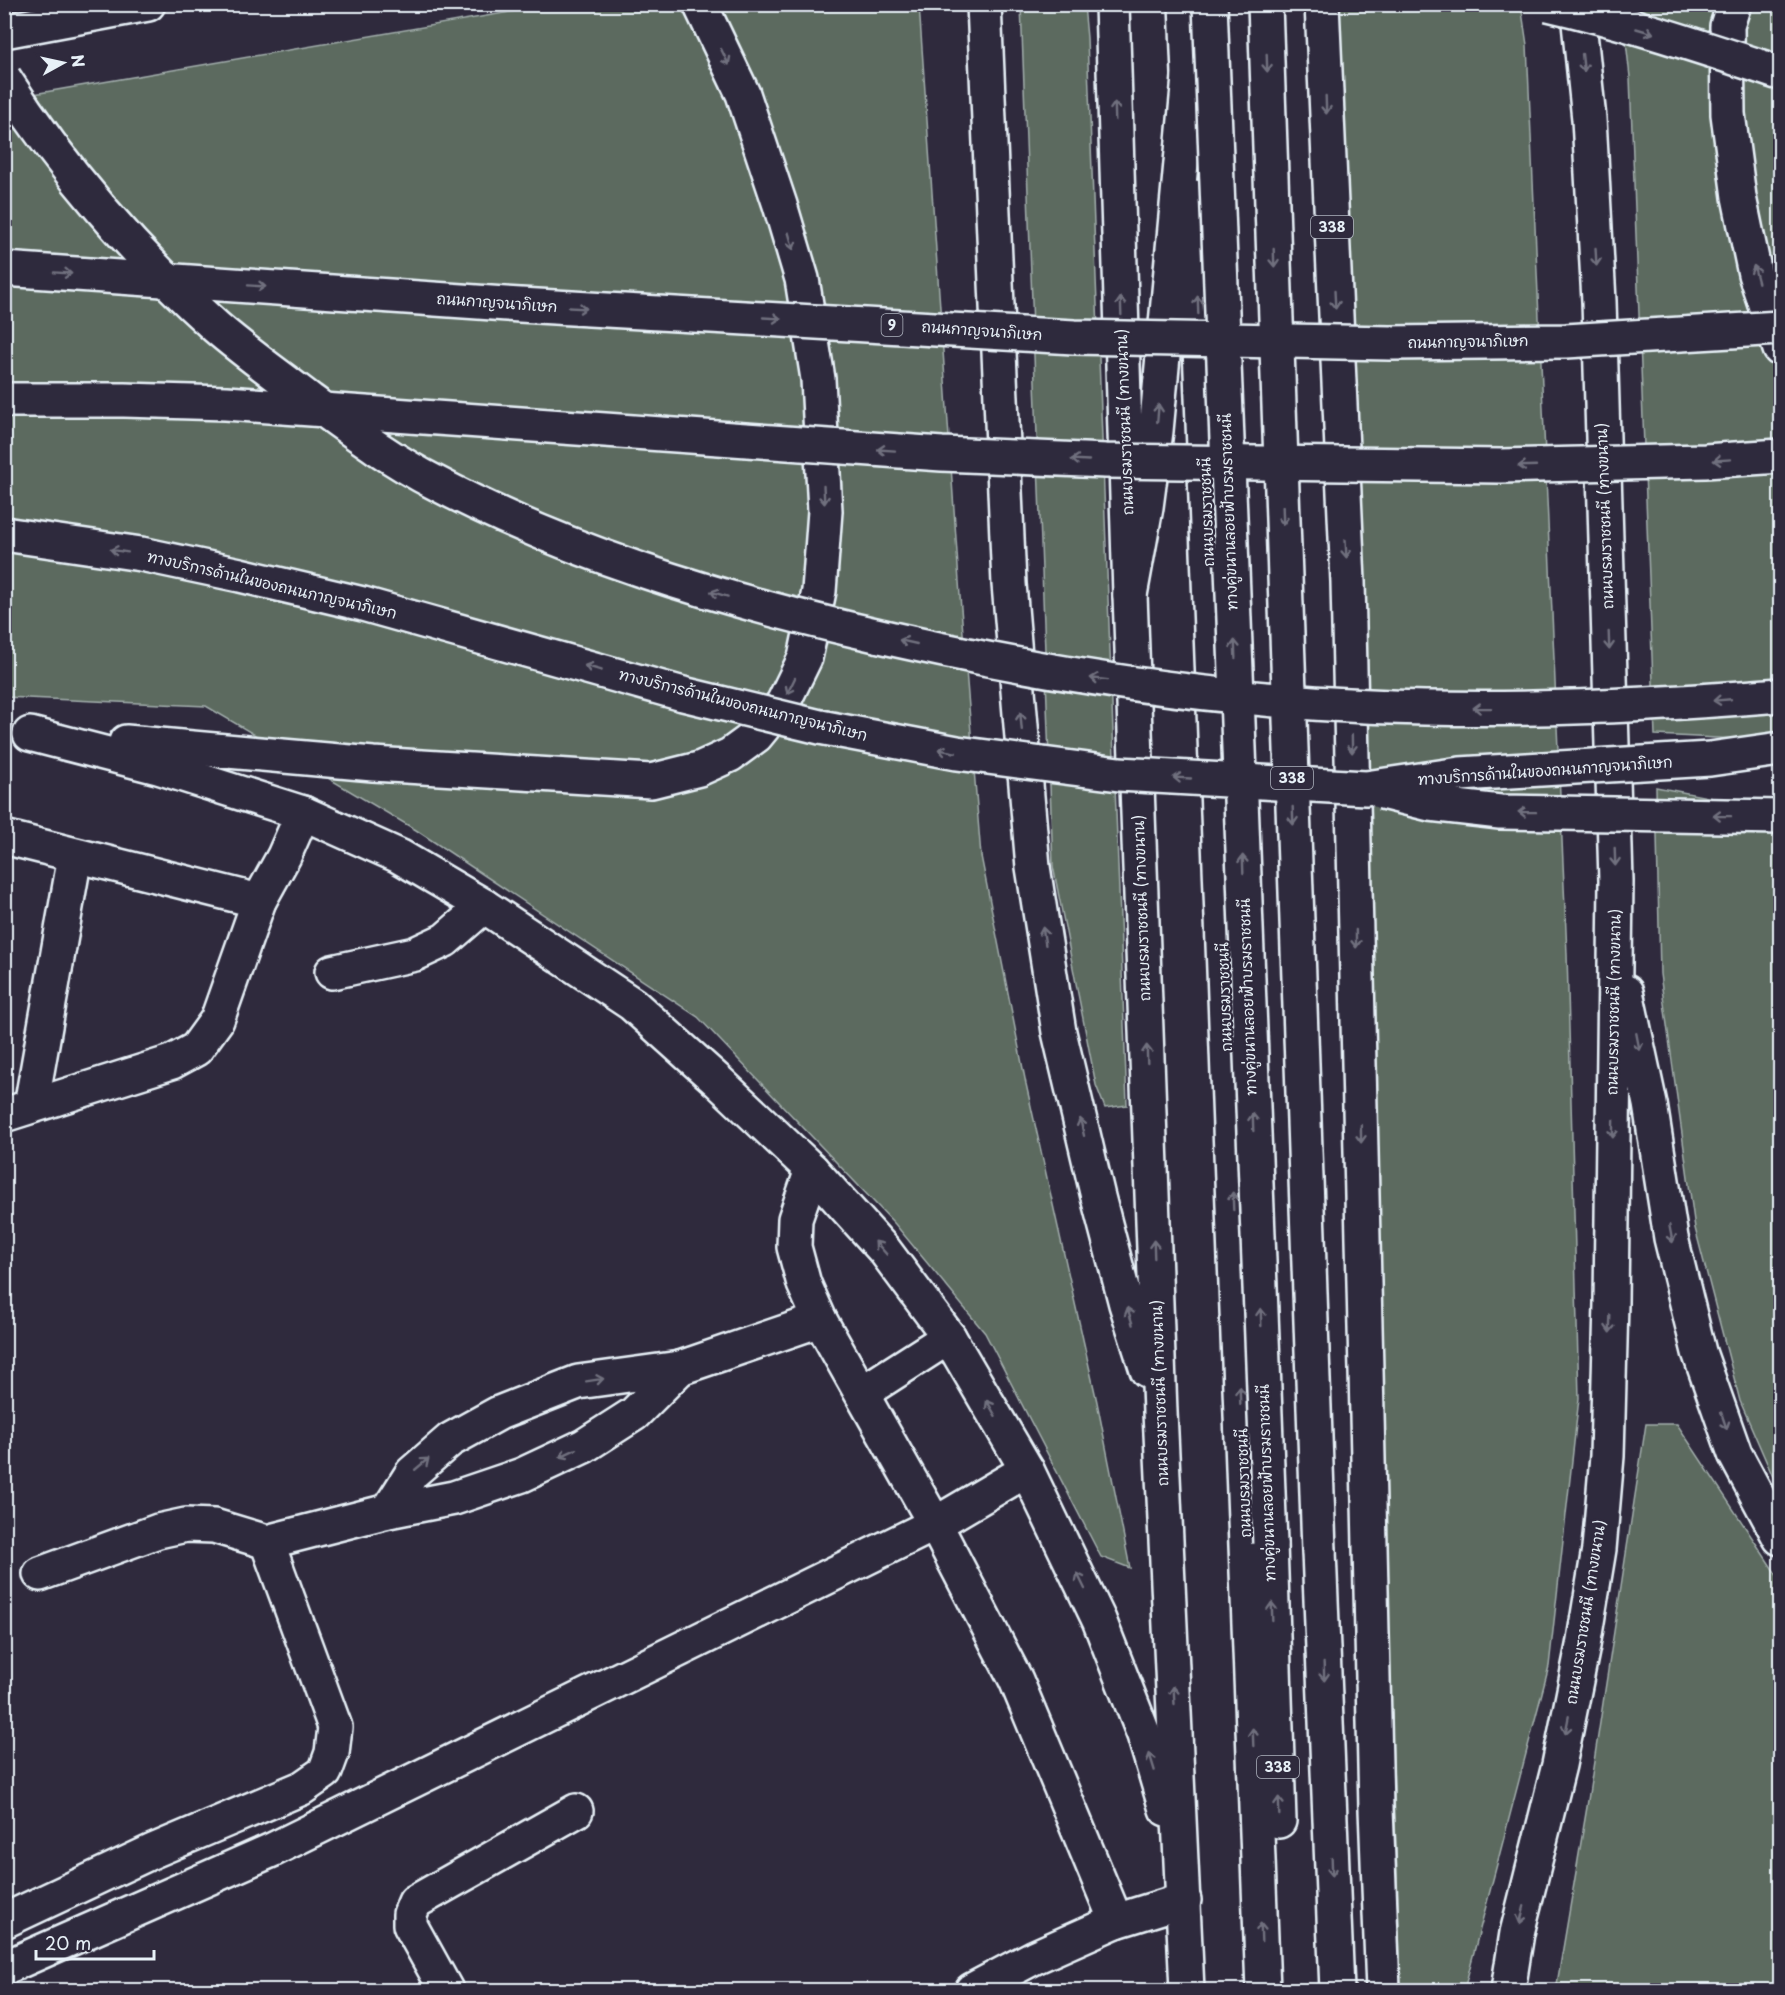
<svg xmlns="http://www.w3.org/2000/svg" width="1785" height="1995" font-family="'Playpen Sans','Playpen Sans Thai',sans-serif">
	<rect width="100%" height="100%" fill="#2f2a3d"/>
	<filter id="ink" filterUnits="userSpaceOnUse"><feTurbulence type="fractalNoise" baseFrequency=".0167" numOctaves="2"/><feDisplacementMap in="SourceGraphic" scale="12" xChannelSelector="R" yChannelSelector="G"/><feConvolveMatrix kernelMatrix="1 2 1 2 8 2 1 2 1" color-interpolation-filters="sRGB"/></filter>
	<g filter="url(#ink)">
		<g fill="#5c6a5f" stroke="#a2aeac" stroke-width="1.5">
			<path d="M550,5H919L960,596L981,856L1026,1084L1097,1402L1130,1568L1101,1557L985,1333L895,1224L698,1017L416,830L206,706L5,697V99Z"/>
			<path d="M1021,5H1084L1087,38L1127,1105L1105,1108L1096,1085L1053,866Z"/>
			<path d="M1331,5H1521L1527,45L1567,954L1579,1398L1549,1666L1464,1990H1401Z"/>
			<path d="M1622,5H1780V741L1655,735L1630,77Z"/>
			<path d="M1656,787L1780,811V1493L1740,1401L1695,1228L1660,974Z"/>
			<path d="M1646,1424H1677L1780,1580V1990H1556L1587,1807Z"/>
		</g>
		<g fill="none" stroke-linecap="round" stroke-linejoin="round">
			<defs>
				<g id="minor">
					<path d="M4,837L259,901"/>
					<path d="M332,972L415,954L445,940L484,906"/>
					<path d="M31,1106L75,856"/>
					<path d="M4,1115L172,1062L196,1049L217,1020L259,901L284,856L303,813"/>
					<path d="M812,1170L795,1219L794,1247L804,1284L820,1320L935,1524L1016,1680L1116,1921"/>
					<path d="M862,1393L949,1337"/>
					<path d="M388,1511L412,1473L450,1440L499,1413L578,1382L680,1368L820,1320"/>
					<path d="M40,1574L158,1531L186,1525L214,1526L267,1542L388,1511L454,1498L522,1475L584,1446L634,1414L680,1368"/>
					<path d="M4,1921L153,1851L302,1788L325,1772L332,1753L335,1727L267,1542"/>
					<path d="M4,1968L272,1850L935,1524L1027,1470"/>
					<path d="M446,1990L410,1925V1914L415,1902L576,1811"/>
					<path d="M972,1990L1035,1957L1116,1921L1184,1900"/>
				</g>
				<g id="major">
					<path d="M984,4L1009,584L1033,867L1059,1032L1098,1197L1126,1304L1147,1370"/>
					<path d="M1112,4L1130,595L1160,1412L1187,1990"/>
					<path d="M1734,4L1727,26L1728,114L1739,197L1755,274L1780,349"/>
					<path d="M4,31L148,4"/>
					<path d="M1204,447L1263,1990"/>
					<path d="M1342,449L1348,582L1376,1809L1383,1990"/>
					<path d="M30,734L158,767L303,813L399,856L484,906L632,1004L719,1082L812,1170L885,1251L949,1337L1027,1470L1099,1620L1144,1735L1166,1809"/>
					<path d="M126,742L373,764L651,781L699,769L730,755L756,736L783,703L805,658L819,591L825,511L818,379L802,279L780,205L743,94L700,4"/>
					<path d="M1626,992L1650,1104L1671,1238L1699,1352L1735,1454L1780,1538"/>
					<path d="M1270,1543L1279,1821"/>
					<path d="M1319,1551L1337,1990"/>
					<path d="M1508,1990L1517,1933L1559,1765L1583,1646L1599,1549L1607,1456L1611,1303L1616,881L1599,301L1589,119L1577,4"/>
				</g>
				<g id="highway">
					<path d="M1186,4L1190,97"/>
					<path d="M1322,4L1342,449"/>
					<path d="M1194,197L1204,447"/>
					<path d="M1130,595L1146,507L1156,431L1189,77"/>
				</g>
			</defs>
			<use href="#minor" stroke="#e8f1f8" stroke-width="38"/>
			<use href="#major" stroke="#e8f1f8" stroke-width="38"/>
			<use href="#highway" stroke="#e8f1f8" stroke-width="38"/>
			<use href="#minor" stroke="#2f2a3d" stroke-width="33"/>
			<use href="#major" stroke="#2f2a3d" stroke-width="33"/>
			<use href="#highway" stroke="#2f2a3d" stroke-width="33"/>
			<defs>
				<g id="major-bridge">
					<path d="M1210,4L1270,1543"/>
					<path d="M1265,4L1319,1551"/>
					<path d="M1548,4C1627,22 1704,48 1780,73"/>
					<path d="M4,78C61,168 137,256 216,327C246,353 279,376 310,400C350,429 391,460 434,482C566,552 710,596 854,630C989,662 1127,687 1265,699C1436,715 1609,709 1780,695"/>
					<path d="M4,534L141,554L240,575L363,604L683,694L820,727L957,753L1119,774L1366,788L1460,774L1710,759L1780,749"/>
					<path d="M1382,792L1430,804L1500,812L1780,817"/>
				</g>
				<g id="highway-bridge">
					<path d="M4,269L520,305L1074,337L1390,343L1566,341L1780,328"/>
					<path d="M4,400H124L226,403L942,454L1106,461L1501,466L1705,461L1780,456"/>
				</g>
			</defs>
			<use href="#major-bridge" stroke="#e8f1f8" stroke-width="38" stroke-linecap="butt"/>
			<use href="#highway-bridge" stroke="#e8f1f8" stroke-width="38" stroke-linecap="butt"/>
			<use href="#major-bridge" stroke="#2f2a3d" stroke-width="33"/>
			<use href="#highway-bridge" stroke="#2f2a3d" stroke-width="33"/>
		</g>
		<defs><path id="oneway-shaft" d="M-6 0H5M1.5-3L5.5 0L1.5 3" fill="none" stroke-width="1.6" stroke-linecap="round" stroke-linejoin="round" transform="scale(1.5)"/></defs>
		<g stroke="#70707e">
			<use href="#oneway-shaft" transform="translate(1645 31) rotate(16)"/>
			<use href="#oneway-shaft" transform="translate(725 57) rotate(64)"/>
			<use href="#oneway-shaft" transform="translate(1267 63) rotate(88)"/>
			<use href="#oneway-shaft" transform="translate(1583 63) rotate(84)"/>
			<use href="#oneway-shaft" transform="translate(1326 105) rotate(88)"/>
			<use href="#oneway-shaft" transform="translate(1115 111) rotate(-92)"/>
			<use href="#oneway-shaft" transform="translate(791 241) rotate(74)"/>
			<use href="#oneway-shaft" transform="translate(1596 257) rotate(87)"/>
			<use href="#oneway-shaft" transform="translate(1274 258) rotate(88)"/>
			<use href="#oneway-shaft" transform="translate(63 273) rotate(4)"/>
			<use href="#oneway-shaft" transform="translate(1756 274) rotate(-105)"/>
			<use href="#oneway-shaft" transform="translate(257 286) rotate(4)"/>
			<use href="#oneway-shaft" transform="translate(1335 300) rotate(87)"/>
			<use href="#oneway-shaft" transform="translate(1198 305) rotate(-92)"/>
			<use href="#oneway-shaft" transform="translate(1121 306) rotate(-92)"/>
			<use href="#oneway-shaft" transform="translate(578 308) rotate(3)"/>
			<use href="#oneway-shaft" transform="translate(772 318) rotate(3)"/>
			<use href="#oneway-shaft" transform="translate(1158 413) rotate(-85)"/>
			<use href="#oneway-shaft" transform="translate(886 450) rotate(-176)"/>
			<use href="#oneway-shaft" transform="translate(1080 460) rotate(-177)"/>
			<use href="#oneway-shaft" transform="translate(1722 460) rotate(176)"/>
			<use href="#oneway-shaft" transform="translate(1527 466) rotate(178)"/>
			<use href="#oneway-shaft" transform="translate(824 495) rotate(87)"/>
			<use href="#oneway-shaft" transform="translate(1283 516) rotate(88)"/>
			<use href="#oneway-shaft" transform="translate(1346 549) rotate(87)"/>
			<use href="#oneway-shaft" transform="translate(119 551) rotate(-171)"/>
			<use href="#oneway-shaft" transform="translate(719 594) rotate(-163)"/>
			<use href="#oneway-shaft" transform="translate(1609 641) rotate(88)"/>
			<use href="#oneway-shaft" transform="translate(908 642) rotate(-167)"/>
			<use href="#oneway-shaft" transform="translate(1235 649) rotate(-92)"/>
			<use href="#oneway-shaft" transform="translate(593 668) rotate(-164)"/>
			<use href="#oneway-shaft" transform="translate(1099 679) rotate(-173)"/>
			<use href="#oneway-shaft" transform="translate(791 686) rotate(116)"/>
			<use href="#oneway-shaft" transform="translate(1722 700) rotate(175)"/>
			<use href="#oneway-shaft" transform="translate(1482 708) rotate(-179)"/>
			<use href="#oneway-shaft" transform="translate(1021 721) rotate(-95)"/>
			<use href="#oneway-shaft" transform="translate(1352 744) rotate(89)"/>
			<use href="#oneway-shaft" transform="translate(947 751) rotate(-169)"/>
			<use href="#oneway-shaft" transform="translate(1182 778) rotate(-177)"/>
			<use href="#oneway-shaft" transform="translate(1527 812) rotate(-179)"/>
			<use href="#oneway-shaft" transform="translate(1293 816) rotate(88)"/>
			<use href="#oneway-shaft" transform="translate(1722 816) rotate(-179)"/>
			<use href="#oneway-shaft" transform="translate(1615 857) rotate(88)"/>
			<use href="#oneway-shaft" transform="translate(1243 864) rotate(-92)"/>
			<use href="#oneway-shaft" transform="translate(1044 936) rotate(-99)"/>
			<use href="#oneway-shaft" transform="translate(1356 939) rotate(89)"/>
			<use href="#oneway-shaft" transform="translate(1638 1042) rotate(79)"/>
			<use href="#oneway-shaft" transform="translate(1147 1054) rotate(-92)"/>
			<use href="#oneway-shaft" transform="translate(1253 1122) rotate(-92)"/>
			<use href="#oneway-shaft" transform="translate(1082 1127) rotate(-103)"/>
			<use href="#oneway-shaft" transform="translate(1613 1129) rotate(91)"/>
			<use href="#oneway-shaft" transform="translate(1361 1134) rotate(89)"/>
			<use href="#oneway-shaft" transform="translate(1233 1201) rotate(-92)"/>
			<use href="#oneway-shaft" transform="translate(1671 1234) rotate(79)"/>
			<use href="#oneway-shaft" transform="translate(881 1248) rotate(-131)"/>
			<use href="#oneway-shaft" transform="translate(1154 1249) rotate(-92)"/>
			<use href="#oneway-shaft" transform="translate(1130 1316) rotate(-107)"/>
			<use href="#oneway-shaft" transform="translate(1261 1317) rotate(-92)"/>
			<use href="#oneway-shaft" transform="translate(1610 1324) rotate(92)"/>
			<use href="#oneway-shaft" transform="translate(595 1380) rotate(-9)"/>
			<use href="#oneway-shaft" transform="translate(1240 1395) rotate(-92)"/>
			<use href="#oneway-shaft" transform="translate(991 1408) rotate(-120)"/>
			<use href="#oneway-shaft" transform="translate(1724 1421) rotate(71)"/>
			<use href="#oneway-shaft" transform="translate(568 1453) rotate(155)"/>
			<use href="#oneway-shaft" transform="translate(422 1464) rotate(-40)"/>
			<use href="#oneway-shaft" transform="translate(1081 1581) rotate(-116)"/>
			<use href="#oneway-shaft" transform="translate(1272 1611) rotate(-92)"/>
			<use href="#oneway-shaft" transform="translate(1324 1672) rotate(88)"/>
			<use href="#oneway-shaft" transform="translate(1174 1695) rotate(-93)"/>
			<use href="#oneway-shaft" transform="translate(1567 1725) rotate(101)"/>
			<use href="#oneway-shaft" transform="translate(1253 1737) rotate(-92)"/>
			<use href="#oneway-shaft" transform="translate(1152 1762) rotate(-107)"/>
			<use href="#oneway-shaft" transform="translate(1279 1806) rotate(-92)"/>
			<use href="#oneway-shaft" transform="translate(1332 1867) rotate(88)"/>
			<use href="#oneway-shaft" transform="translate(1522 1915) rotate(104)"/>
			<use href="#oneway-shaft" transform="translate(1261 1932) rotate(-92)"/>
		</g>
	</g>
	<g text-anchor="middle" stroke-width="4.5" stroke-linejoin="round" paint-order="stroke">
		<g fill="#2f2a3d" stroke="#b0b5c0" stroke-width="1.5">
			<rect x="1311" y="216" width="42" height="22" rx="4.5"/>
			<rect x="881.5" y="314" width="21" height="22" rx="4.5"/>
			<rect x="1271" y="767" width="42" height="22" rx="4.5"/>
			<rect x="1257" y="1756" width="42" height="22" rx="4.5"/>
		</g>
		<g font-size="14" font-weight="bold" fill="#e8f1f8">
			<text x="1332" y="232">338</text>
			<text x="892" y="330">9</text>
			<text x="1292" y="783">338</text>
			<text x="1278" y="1772">338</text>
		</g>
		<g font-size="15" fill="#e8f1f8" stroke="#2f2a3d">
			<text transform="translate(497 303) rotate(4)" y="5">ถนนกาญจนาภิเษก</text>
			<text transform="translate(982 331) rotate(4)" y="5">ถนนกาญจนาภิเษก</text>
			<text transform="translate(1468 342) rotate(-1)" y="5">ถนนกาญจนาภิเษก</text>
			<text transform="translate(1125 422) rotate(-92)" y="5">ถนนบรมราชชนนี (ทางขนาน)</text>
			<text transform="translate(1207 512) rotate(-92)" y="5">ถนนบรมราชชนนี</text>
			<text transform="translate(1229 512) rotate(-92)" y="5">ทางคู่ขนานลอยฟ้าบรมราชชนนี</text>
			<text transform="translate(1605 516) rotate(-92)" y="5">ถนนบรมราชชนนี (ทางขนาน)</text>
			<text transform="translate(272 585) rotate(13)" y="5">ทางบริการด้านในของถนนกาญจนาภิเษก</text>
			<text transform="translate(743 705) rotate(14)" y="5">ทางบริการด้านในของถนนกาญจนาภิเษก</text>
			<text transform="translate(1545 771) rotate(-4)" y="5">ทางบริการด้านในของถนนกาญจนาภิเษก</text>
			<text transform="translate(1142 908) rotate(-92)" y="5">ถนนบรมราชชนนี (ทางขนาน)</text>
			<text transform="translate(1225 997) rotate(-92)" y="5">ถนนบรมราชชนนี</text>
			<text transform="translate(1248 997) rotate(-92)" y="5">ทางคู่ขนานลอยฟ้าบรมราชชนนี</text>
			<text transform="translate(1614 1002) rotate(-89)" y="5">ถนนบรมราชชนนี (ทางขนาน)</text>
			<text transform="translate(1160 1393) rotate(-92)" y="5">ถนนบรมราชชนนี (ทางขนาน)</text>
			<text transform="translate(1244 1483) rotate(-92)" y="5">ถนนบรมราชชนนี</text>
			<text transform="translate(1267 1483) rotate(-92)" y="5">ทางคู่ขนานลอยฟ้าบรมราชชนนี</text>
			<text transform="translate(1586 1612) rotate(-81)" y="5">ถนนบรมราชชนนี (ทางขนาน)</text>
		</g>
	</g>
	<rect width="1785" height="1995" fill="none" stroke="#2f2a3d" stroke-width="24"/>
	<rect x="12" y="12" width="1761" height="1971" fill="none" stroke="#e8f1f8" stroke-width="2" filter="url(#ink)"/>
	<g transform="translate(63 63) rotate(82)" stroke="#2f2a3d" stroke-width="4.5" paint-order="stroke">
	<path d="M0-4.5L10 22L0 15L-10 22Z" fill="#e8f1f8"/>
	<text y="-9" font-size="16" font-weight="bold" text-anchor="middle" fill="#e8f1f8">N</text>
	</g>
	<path d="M36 1950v9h118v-9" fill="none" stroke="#e8f1f8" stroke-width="3"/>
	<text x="45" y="1950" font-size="18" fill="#e8f1f8" stroke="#2f2a3d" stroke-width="4.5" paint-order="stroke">20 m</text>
</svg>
